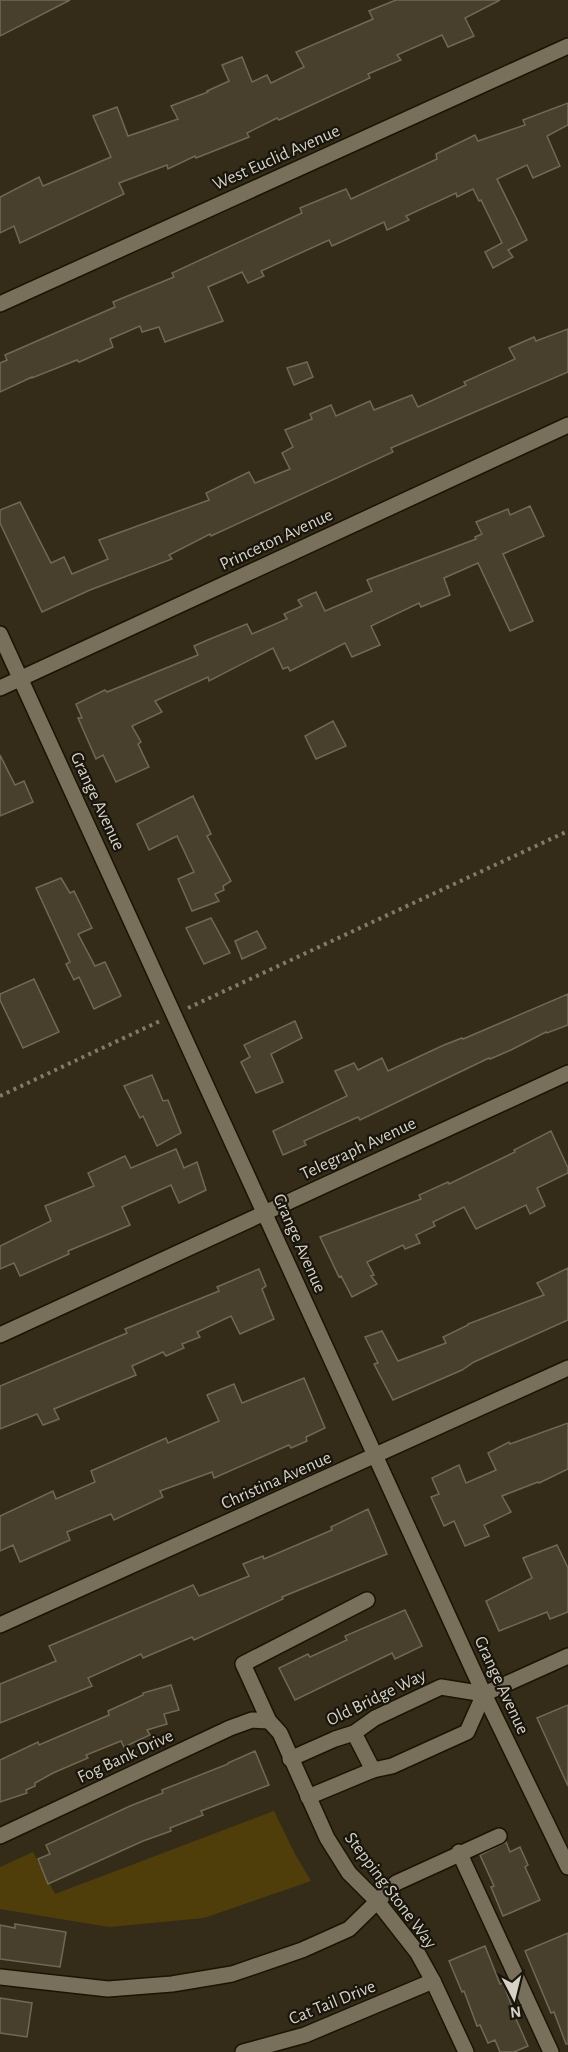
<svg xmlns="http://www.w3.org/2000/svg" width="568" height="2052" font-family="'Alegreya Sans',sans-serif">
	<rect width="100%" height="100%" fill="#342c18"/>
	<path fill="#4f3e0a" d="M274,1811L295,1854L311,1881L204,1918L109,1927L0,1909V1867L33,1852L55,1894Z"/>
	<g fill="#48402c" stroke="#716953" stroke-width="1.5">
		<path d="M0,0H70L0,36Z"/>
		<path d="M396,0H500L465,18L474,36L448,47L442,35L397,55L401,60L368,74L370,78L279,120L277,118L247,133L249,137L196,158L195,156L168,169L167,165L119,183L124,194L20,243L14,226L0,233V197L39,177L43,186L111,157L93,116L117,107L128,136L178,119L171,106L208,92L207,91L229,81L222,65L242,57L252,82L267,75L271,83L304,67L296,52L373,19L369,11Z"/>
		<path d="M568,103V125L547,136L560,166L533,178L527,165L497,179L527,240L508,250L513,257L493,268L485,252L502,243L481,200L479,201L473,189L457,197L456,193L406,216L409,220L387,230L384,222L332,246L329,240L261,271L264,276L248,283L242,272L208,287L223,321L165,342L159,327L142,332L140,326L110,339L113,347L79,362L77,360L32,378V377L0,392V363L7,360L5,355L115,307L113,302L174,277L172,273L302,213L300,208L346,189L351,199L437,159L436,154L475,135L478,141L525,125L523,120Z"/>
		<path d="M568,329V372L391,448L393,452L211,536L210,534L169,555L172,559L90,590L42,612L0,523V510L20,502L51,563L64,557L72,574L108,559L99,540L209,500L206,493L249,472L255,483L290,469L282,453L293,447L285,430L312,419L310,414L331,405L336,416L370,401L374,410L412,395L418,407L466,385L464,382L515,359L509,348L534,337L536,341Z"/>
		<path d="M307,362L313,377L294,385L287,368Z"/>
		<path d="M530,506L544,536L503,554L533,621L510,631L478,563L444,578L450,595L421,607L419,603L371,626L380,645L352,657L345,643L290,671L288,667L283,669L273,648L209,681L208,677L155,701L162,712L132,726L141,742L138,744L149,767L116,782L103,755L96,759L78,718H82L76,704L105,690L107,692L198,655L194,646L210,639L247,624L252,634L287,619L284,614L302,606L298,600L316,592L325,611L372,591L367,580L476,539L475,537L482,534L476,522L508,509L510,515Z"/>
		<path d="M333,721L346,746L316,759L305,736Z"/>
		<path d="M0,755L15,785L24,781L33,802L0,816Z"/>
		<path d="M193,796L211,834L207,836L231,881L223,886L224,890L215,894L219,901L192,911L178,879L194,872L177,836L149,850L137,824Z"/>
		<path d="M61,878L70,893L74,891L92,928L78,934L95,966L105,962L121,996L94,1009L79,977L74,980L66,964L70,962L36,888Z"/>
		<path d="M211,918L230,953L204,964L186,928Z"/>
		<path d="M257,931L266,948L242,959L235,941Z"/>
		<path d="M34,979L59,1032L23,1048L0,1000V994Z"/>
		<path d="M568,994V1025L547,1033L546,1032L511,1050L490,1059L489,1058L360,1120L358,1117L304,1141L306,1145L283,1155L273,1131L347,1096L335,1071L354,1063L358,1070L382,1058L388,1071L444,1045L462,1038L463,1039Z"/>
		<path d="M295,1021L302,1038L271,1054L283,1082L256,1093L241,1062L250,1057L244,1045Z"/>
		<path d="M152,1075L163,1101L168,1100L181,1133L157,1146L143,1116L140,1118L124,1086Z"/>
		<path d="M551,1131L568,1168V1173L537,1188L545,1206L530,1214L526,1205L476,1229L464,1207L433,1222L435,1226L416,1235L420,1243L405,1249L403,1245L367,1262L374,1275L371,1276L377,1284L352,1297L341,1276L339,1277L320,1237L421,1199L419,1195L448,1182L449,1184L515,1152L514,1150Z"/>
		<path d="M176,1149L184,1168L197,1162L206,1190L179,1203L171,1185L122,1207L130,1225L68,1251L69,1254L20,1276L14,1263L0,1269V1246L51,1221L45,1206L94,1186L88,1173L125,1156L131,1168Z"/>
		<path d="M568,1268V1320L474,1362L462,1370L393,1400L374,1364L378,1363L365,1337L382,1331L398,1361L446,1343L443,1337L468,1325V1324L544,1295L537,1283Z"/>
		<path d="M259,1269L266,1286L262,1289L274,1319L240,1334L231,1316L197,1332L200,1337L182,1344L184,1348L166,1356L163,1352L132,1366L136,1375L54,1409L59,1419L43,1425L37,1414L0,1429V1386L127,1333L125,1329L219,1291L217,1287Z"/>
		<path d="M304,1378L325,1428L306,1437L307,1441L291,1448L289,1445L214,1478L212,1472L160,1491L163,1497L114,1520L111,1514L67,1532L70,1540L20,1562L13,1545L0,1551V1516L53,1491L56,1499L95,1482L91,1471L166,1438L168,1443L219,1421L207,1395L234,1384L242,1403Z"/>
		<path d="M568,1423V1469L539,1483L538,1482L502,1496L511,1512L484,1525L489,1536L465,1546L454,1521L444,1526L431,1497L439,1494L432,1478L459,1465L466,1483L496,1470L488,1453L509,1442L510,1444Z"/>
		<path d="M368,1509L387,1554L282,1597L283,1599L194,1640L192,1637L143,1658L141,1654L88,1678L92,1686L0,1723V1684L56,1661L49,1646L193,1585L199,1596L249,1576L243,1564L263,1556L264,1559L332,1530L331,1527Z"/>
		<path d="M557,1545L568,1568V1612L550,1619L547,1612L499,1631L486,1601L532,1578L523,1558Z"/>
		<path d="M405,1610L422,1646L395,1659L392,1653L295,1700L279,1668L308,1654L310,1657L347,1640L345,1636Z"/>
		<path d="M171,1685L179,1710L164,1714L167,1724L147,1730L150,1735L124,1747L121,1741L86,1755L88,1758L53,1773L35,1783V1786L26,1790L27,1793L0,1802V1760L38,1742L39,1745L109,1715L108,1711L143,1695V1693Z"/>
		<path d="M568,1705V1786L537,1718Z"/>
		<path d="M255,1751L269,1785L201,1811L203,1815L170,1828L171,1831L143,1841L48,1884L38,1859L50,1854L46,1845L130,1806L163,1793L162,1790L228,1764V1763Z"/>
		<path d="M506,1842L510,1852L520,1847L528,1865L525,1867L540,1900L503,1916L491,1887L494,1886L480,1855Z"/>
		<path d="M15,1924L66,1932L60,1967L0,1959V1925L15,1928Z"/>
		<path d="M568,1933V2044H566L554,2012L551,2013L525,1951Z"/>
		<path d="M485,1946L500,1984L503,1983L514,2012H513L528,2046L514,2052H500L495,2040L488,2043L480,2025L477,2026L464,1991L462,1992L449,1961Z"/>
		<path d="M0,1998L32,2003L27,2037L0,2033Z"/>
	</g>
	<g fill="none" stroke-linecap="round" stroke-linejoin="round">
		<defs>
			<g id="minor">
				<path d="M0,304L568,46"/>
				<path d="M0,634L484,1694L568,1867"/>
				<path d="M0,688L568,425"/>
				<path d="M0,1335L568,1073"/>
				<path d="M367,1600L243,1664L269,1721L280,1733L327,1838L349,1873L377,1901L417,1952L433,1981L466,2052"/>
				<path d="M0,1625L568,1368"/>
				<path d="M484,1694L568,1656"/>
				<path d="M354,1733L373,1770"/>
				<path d="M290,1759L335,1739L354,1733L375,1718L441,1687L484,1694"/>
				<path d="M308,1797L373,1770L392,1766L467,1732L484,1694"/>
				<path d="M0,1836L230,1728L252,1720L269,1721"/>
				<path d="M459,1852L551,2052"/>
				<path d="M0,1977L108,1989L172,1984L232,1974L302,1950L349,1929L396,1883L499,1836"/>
				<path d="M243,2052L305,2035L433,1981"/>
			</g>
		</defs>
		<use href="#minor" stroke="#1b1403" stroke-width="18"/>
		<g stroke="#817b6b" stroke-width="4" stroke-dasharray="3 4.5" stroke-linecap="butt">
			<path d="M188,1008L568,831"/>
			<path d="M0,1096L160,1021"/>
		</g>
		<use href="#minor" stroke="#78705a" stroke-width="15"/>
	</g>
	<g text-anchor="middle" stroke-width="4.5" stroke-linejoin="round" paint-order="stroke">
		<g font-size="18" fill="#d5d1c5" stroke="#18150c">
			<text transform="translate(276 157) rotate(-24)" y="6">West Euclid Avenue</text>
			<text transform="translate(276 539) rotate(-25)" y="6">Princeton Avenue</text>
			<text transform="translate(98 801) rotate(65)" y="6">Grange Avenue</text>
			<text transform="translate(358 1148) rotate(-25)" y="6">Telegraph Avenue</text>
			<text transform="translate(300 1243) rotate(66)" y="6">Grange Avenue</text>
			<text transform="translate(276 1480) rotate(-24)" y="6">Christina Avenue</text>
			<text transform="translate(502 1685) rotate(65)" y="6">Grange Avenue</text>
			<text transform="translate(376 1697) rotate(-26)" y="6">Old Bridge Way</text>
			<text transform="translate(125 1756) rotate(-25)" y="6">Fog Bank Drive</text>
			<text transform="translate(391 1890) rotate(53)" y="6">Stepping Stone Way</text>
			<text transform="translate(332 2002) rotate(-22)" y="6">Cat Tail Drive</text>
		</g>
	</g>
	<g transform="translate(514 1998) rotate(173)" stroke="#18150c" stroke-width="4.5" paint-order="stroke">
	<path d="M0-4.5L10 22L0 15L-10 22Z" fill="#d5d1c5"/>
	<text y="-9" font-size="16" font-weight="bold" text-anchor="middle" fill="#d5d1c5">N</text>
	</g>
</svg>
